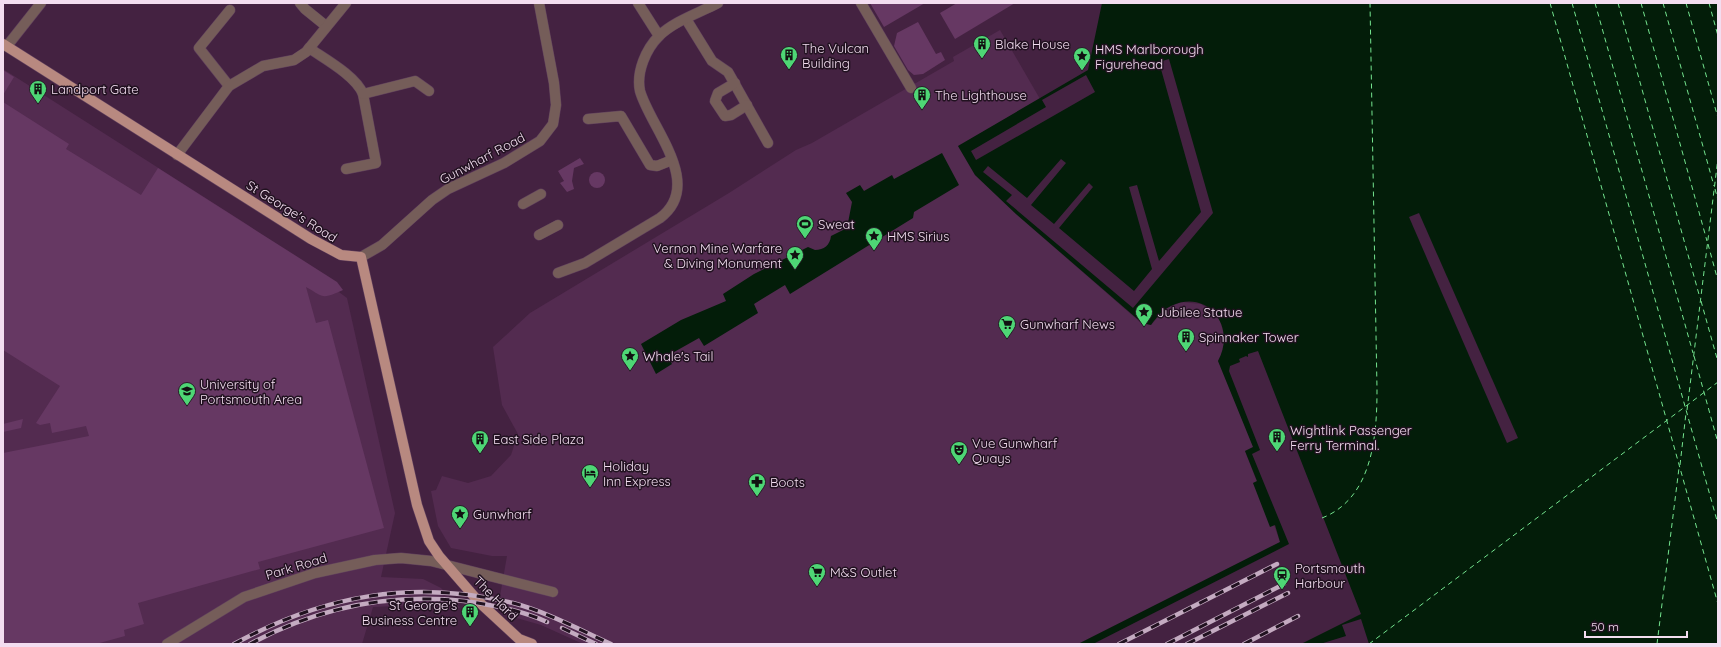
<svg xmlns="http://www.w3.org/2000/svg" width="1721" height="647" font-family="Quicksand,sans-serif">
	<rect width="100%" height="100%" fill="#442241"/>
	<g fill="#532b50">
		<path d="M1000,30L1040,99L958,146L975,175L1016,214L1141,323L1151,325L1166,308L1181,302L1201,304L1216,315L1223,326L1225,336V346L1218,361L1254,447L1245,451L1257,482L1253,483L1274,525L1280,542L1078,644H583L541,625L513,617L500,596L507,556H492L451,548L438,526L431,491L436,490L442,476L468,483L491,476L511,455L518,434L502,405L493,347L530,313L729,193L796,150L812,143L954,61L953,57Z"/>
		<path d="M3,69L248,225L347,298L395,513L381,577L423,579L441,588L460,608L439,604L373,607L362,644H3Z"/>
	</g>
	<g fill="#663863">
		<path d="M870,3H925L884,27Z"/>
		<path d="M957,3H1015L955,39L940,13Z"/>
		<path d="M918,22L936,54L941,52L945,60L923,74L914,75L908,70L894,46L897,33Z"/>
		<path d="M3,70L14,77L3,95Z"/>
		<path d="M3,102L69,144L66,149L141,195L158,168L337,282L343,290C321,300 324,297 306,287L316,323L328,320L384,528L258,562L260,569L138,603L144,624L124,630L125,636L96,644H3V453L89,436L86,426L52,433L50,423L40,425L36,423L60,386L3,350Z"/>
		<path d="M580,158L584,164L574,168L572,181L574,189L567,192L560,183L564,181L558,171Z"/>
		<circle cx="597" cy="180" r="8"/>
		<path d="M23,419L21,428L3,432V424Z"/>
	</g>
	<g fill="#031d09">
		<path d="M1102,3H1718V644H1078L1280,542L1275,525L1270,527L1253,483L1257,481L1245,451L1253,447L1218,361C1237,326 1207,288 1171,306C1162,310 1157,317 1151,325L1142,323L1016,214L975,175L958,146L1088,70Z"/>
		<path d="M942,153L959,185L914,212L913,218L790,294L785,285L754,304L758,313L704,346L699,338L667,356L672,364L656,374L641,344L681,320L726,301L723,294L754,274L808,247L815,250C824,250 830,245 831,236L847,228L852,202L846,193L860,185L864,191L892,175L894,179Z"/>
	</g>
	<g fill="#442241">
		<path d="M1169,59L1213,213L1133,308L1006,201L1012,195L983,172L988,166L1027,198L1061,159L1066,163L1031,205L1054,224L1089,183L1093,187L1059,228L1134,291L1152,269L1129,187L1137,185L1159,261L1201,212L1159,62Z"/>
		<path d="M1086,75L1095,92L976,160L971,151L1046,107L1042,100Z"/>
		<path d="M1419,213L1518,438L1507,443L1409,217Z"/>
		<path d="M1258,351L1361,614L1301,644H1093L1289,544L1252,454L1260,450L1229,371L1230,366L1240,362L1239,359L1246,356L1248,357V354Z"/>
		<path d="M1361,619L1369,644H1320L1346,636L1342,625Z"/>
	</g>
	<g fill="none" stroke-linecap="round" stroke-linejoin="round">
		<g stroke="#74e58f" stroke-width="1" stroke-dasharray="5 4" stroke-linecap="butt">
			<path d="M1550,3L1718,604"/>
			<path d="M1572,3L1718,524"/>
			<path d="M1595,3L1693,353"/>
			<path d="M1618,3L1700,298"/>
			<path d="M1641,3L1707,241"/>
			<path d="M1663,3L1714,186"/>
			<path d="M1686,3L1718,118"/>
			<path d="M1709,3L1718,36"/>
			<path d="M1715,189L1718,200"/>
			<path d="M1708,244L1718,281"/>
			<path d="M1701,301L1718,362"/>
			<path d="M1694,356L1718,443"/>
			<path d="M1687,410L1718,158"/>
			<path d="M1680,465L1686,413"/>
			<path d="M1322,518C1373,498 1377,435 1377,389L1370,3"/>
			<path d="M1369,644L1718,382"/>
			<path d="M1657,644L1679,468"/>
		</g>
		<defs>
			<g id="minor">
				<path d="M300,3L305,9L326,26"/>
				<path d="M638,3L659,36"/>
				<path d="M861,3L911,88"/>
				<path d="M686,19L712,61L728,72L768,143"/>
				<path d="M7,46L41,3"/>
				<path d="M309,48C325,59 356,76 363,94L376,163L346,169"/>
				<path d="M735,83L718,93L715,101L725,116L731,115L747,105"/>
				<path d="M229,86L199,48L230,10"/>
				<path d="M363,94L415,81L429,91"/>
				<path d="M588,119L621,116L650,165L657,166L672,160"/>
				<path d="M177,155L229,86L263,66L294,60L306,52L346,3"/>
				<path d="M523,204L541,194"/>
				<path d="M539,235L558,225"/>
				<path d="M361,257L382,245L432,200L448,189L504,163L540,141L553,124L556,105L554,83L539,3"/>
				<path d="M558,273L585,263L660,218C705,184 650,127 640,91C636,72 646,49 659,36C674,21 699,13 718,3"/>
				<path d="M167,644L244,597L315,573L375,560L401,558L431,561L553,592"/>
			</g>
			<path id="major" d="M3,44L311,239L341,255L361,257L417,505L429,541L439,556L479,602L519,639L532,644"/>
		</defs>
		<use href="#minor" stroke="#60405d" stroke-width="11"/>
		<use href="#major" stroke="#60405d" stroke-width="11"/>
		<use href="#minor" stroke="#755d59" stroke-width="10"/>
		<use href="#major" stroke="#b88980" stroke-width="10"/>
		<defs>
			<g id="rail">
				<path d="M562,628L596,644"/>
				<path d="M234,644C324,595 413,579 513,603C547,612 580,630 611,644"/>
				<path d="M250,644C317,608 389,593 464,601C492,605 521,610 547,622"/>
				<path d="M1119,644L1277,564"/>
				<path d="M1167,644L1284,584"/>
				<path d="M1187,644L1288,593"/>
				<path d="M1244,644L1298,616"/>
			</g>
		</defs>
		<use href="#rail" stroke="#c4abc1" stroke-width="4.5"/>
		<use href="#rail" stroke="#211220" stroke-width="3" stroke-dasharray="9" stroke-linecap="butt"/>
	</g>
	<defs>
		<symbol id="building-pin" viewBox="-11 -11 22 30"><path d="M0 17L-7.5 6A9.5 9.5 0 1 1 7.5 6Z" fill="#4ed675" stroke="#211220"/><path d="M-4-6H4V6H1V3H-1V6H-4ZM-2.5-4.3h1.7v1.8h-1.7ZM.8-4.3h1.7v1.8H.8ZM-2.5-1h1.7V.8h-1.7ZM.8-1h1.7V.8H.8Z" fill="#111"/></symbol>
		<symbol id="sight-pin" viewBox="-11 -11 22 30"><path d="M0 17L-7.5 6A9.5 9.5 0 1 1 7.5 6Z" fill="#4ed675" stroke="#211220"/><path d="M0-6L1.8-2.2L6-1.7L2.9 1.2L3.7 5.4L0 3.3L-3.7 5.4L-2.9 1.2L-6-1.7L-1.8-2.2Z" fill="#111"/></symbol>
		<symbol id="stadium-pin" viewBox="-11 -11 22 30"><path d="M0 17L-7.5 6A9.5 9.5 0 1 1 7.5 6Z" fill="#4ed675" stroke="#211220"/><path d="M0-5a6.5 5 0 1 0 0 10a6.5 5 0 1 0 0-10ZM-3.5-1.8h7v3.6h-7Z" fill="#111"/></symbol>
		<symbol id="supermarket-pin" viewBox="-11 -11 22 30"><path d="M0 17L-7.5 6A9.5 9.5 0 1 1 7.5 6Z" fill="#4ed675" stroke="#211220"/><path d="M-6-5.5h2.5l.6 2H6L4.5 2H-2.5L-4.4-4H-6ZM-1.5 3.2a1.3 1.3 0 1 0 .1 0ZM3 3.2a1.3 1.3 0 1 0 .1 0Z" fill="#111"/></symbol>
		<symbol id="university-pin" viewBox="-11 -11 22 30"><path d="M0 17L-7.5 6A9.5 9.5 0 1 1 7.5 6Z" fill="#4ed675" stroke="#211220"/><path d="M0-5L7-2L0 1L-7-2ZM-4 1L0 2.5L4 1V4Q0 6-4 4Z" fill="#111"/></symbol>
		<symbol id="theatre-pin" viewBox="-11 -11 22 30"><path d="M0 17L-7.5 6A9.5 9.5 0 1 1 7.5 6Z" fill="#4ed675" stroke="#211220"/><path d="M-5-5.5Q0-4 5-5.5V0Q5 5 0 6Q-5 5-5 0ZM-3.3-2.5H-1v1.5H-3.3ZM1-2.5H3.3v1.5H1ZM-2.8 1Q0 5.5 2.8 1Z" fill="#111"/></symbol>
		<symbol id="hotel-pin" viewBox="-11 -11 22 30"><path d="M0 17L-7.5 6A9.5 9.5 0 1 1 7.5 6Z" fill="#4ed675" stroke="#211220"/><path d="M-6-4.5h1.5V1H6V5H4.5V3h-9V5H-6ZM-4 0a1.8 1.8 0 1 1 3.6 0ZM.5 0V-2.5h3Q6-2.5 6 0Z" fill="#111"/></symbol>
		<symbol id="pharmacy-pin" viewBox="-11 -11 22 30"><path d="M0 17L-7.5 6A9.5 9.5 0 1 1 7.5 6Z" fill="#4ed675" stroke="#211220"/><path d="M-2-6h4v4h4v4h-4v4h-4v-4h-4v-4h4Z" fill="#111"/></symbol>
		<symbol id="station-pin" viewBox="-11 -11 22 30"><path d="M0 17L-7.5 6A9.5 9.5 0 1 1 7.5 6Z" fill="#4ed675" stroke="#211220"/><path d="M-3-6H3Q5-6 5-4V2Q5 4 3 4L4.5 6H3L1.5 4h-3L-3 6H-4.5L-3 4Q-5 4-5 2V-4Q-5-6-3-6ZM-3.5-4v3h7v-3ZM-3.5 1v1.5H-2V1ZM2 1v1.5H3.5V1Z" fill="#111"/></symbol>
	</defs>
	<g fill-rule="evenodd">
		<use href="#building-pin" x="972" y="34" width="20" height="27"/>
		<use href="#building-pin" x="779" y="45" width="20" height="27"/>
		<use href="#sight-pin" x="1072" y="46" width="20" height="27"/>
		<use href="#building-pin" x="28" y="79" width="20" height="27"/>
		<use href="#building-pin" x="912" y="85" width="20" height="27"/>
		<use href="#stadium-pin" x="795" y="214" width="20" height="27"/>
		<use href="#sight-pin" x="864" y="226" width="20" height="27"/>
		<use href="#sight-pin" x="785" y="245" width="20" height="27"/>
		<use href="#sight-pin" x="1134" y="302" width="20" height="27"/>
		<use href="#supermarket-pin" x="997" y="314" width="20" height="27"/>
		<use href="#building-pin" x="1176" y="327" width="20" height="27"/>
		<use href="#sight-pin" x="620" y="346" width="20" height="27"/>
		<use href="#university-pin" x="177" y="381" width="20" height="27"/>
		<use href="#building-pin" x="1267" y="427" width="20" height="27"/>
		<use href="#building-pin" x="470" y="429" width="20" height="27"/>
		<use href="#theatre-pin" x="949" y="440" width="20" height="27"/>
		<use href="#hotel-pin" x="580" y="463" width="20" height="27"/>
		<use href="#pharmacy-pin" x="747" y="472" width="20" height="27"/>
		<use href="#sight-pin" x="450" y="504" width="20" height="27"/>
		<use href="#supermarket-pin" x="807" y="562" width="20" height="27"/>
		<use href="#station-pin" x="1272" y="565" width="20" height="27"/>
		<use href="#building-pin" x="460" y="602" width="20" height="27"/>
	</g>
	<g text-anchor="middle" stroke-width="3" stroke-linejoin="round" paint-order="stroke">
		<g font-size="13" fill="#f3ddf0" stroke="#211220" text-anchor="start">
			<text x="995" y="49">Blake House</text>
			<text x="802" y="53">The Vulcan<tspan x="802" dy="15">Building</tspan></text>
			<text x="1095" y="54">HMS Marlborough<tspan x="1095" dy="15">Figurehead</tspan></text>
			<text x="51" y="94">Landport Gate</text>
			<text x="935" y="100">The Lighthouse</text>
			<text x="818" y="229">Sweat</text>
			<text x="887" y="241">HMS Sirius</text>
			<text x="782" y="253" text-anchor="end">Vernon Mine Warfare<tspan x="782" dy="15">&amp; Diving Monument</tspan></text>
			<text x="1157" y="317">Jubilee Statue</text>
			<text x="1020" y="329">Gunwharf News</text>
			<text x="1199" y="342">Spinnaker Tower</text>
			<text x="643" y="361">Whale's Tail</text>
			<text x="200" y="389">University of<tspan x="200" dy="15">Portsmouth Area</tspan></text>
			<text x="1290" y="435">Wightlink Passenger<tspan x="1290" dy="15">Ferry Terminal.</tspan></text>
			<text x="493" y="444">East Side Plaza</text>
			<text x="972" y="448">Vue Gunwharf<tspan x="972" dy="15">Quays</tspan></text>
			<text x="603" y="471">Holiday<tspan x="603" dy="15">Inn Express</tspan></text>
			<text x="770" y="487">Boots</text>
			<text x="473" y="519">Gunwharf</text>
			<text x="1295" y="573">Portsmouth<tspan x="1295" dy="15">Harbour</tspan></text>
			<text x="830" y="577">M&amp;S Outlet</text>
			<text x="457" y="610" text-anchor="end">St George's<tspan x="457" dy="15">Business Centre</tspan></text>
		</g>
		<g font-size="13" fill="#f3ddf0" stroke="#211220">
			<text transform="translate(482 158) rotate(-28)" y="5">Gunwharf Road</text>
			<text transform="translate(292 211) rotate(32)" y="5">St George's Road</text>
			<text transform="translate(296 566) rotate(-17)" y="5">Park Road</text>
			<text transform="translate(496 598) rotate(45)" y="5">The Hard</text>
		</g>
	</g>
	<rect width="1721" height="647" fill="none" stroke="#f3ddf0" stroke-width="8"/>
	<path d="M1585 631v6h102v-6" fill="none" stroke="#f3ddf0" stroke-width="2"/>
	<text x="1591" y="631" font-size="12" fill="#f3ddf0" stroke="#211220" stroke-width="3" paint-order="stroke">50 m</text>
</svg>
